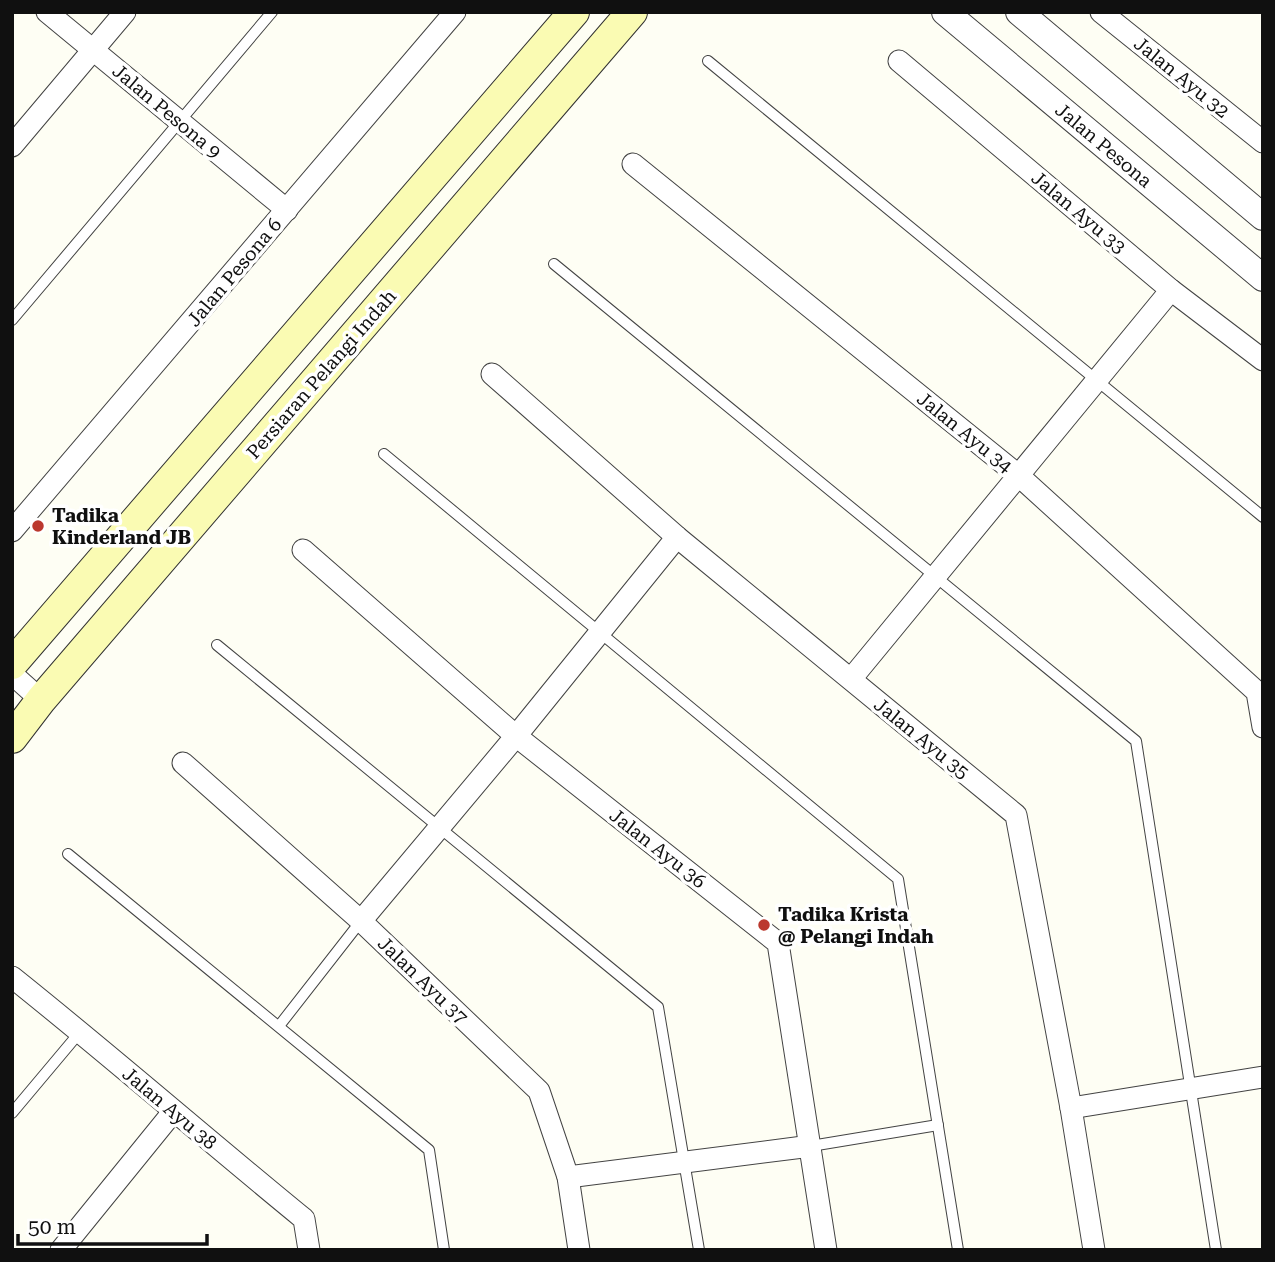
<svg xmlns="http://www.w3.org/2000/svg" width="1275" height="1262" font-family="'Roboto Serif',serif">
	<rect width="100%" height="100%" fill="#fefef4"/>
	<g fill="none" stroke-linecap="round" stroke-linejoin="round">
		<defs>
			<g id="service">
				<path d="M708,61L1263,517"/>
				<path d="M554,264L1136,741L1216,1250"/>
				<path d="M12,320L272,12"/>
				<path d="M384,454L898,879L958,1250"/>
				<path d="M217,645L658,1007L699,1250"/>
				<path d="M68,854L429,1150L444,1250"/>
				<path d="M279,1026L361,921"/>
				<path d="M12,1113L80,1032"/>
				<path d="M811,1146L938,1125"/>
			</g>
			<g id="minor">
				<path d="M47,12L287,210"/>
				<path d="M1101,12L1263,142"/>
				<path d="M899,61L1171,290L1263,360"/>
				<path d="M12,146L125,12"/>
				<path d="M633,164L1018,475L1257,692L1263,727"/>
				<path d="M492,374L677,537L1016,815L1071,1108L1094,1250"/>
				<path d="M12,531L455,12"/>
				<path d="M303,550L516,736L778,943L826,1250"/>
				<path d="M12,674L41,700"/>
				<path d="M851,679L1171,290"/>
				<path d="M183,763L361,921L539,1091L568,1177L579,1250"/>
				<path d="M361,921L516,736L677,537"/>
				<path d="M12,977C111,1056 206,1139 304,1219L309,1250"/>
				<path d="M1071,1108L1263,1077"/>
				<path d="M568,1177L811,1146"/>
				<path d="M61,1250L173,1112"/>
			</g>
			<g id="tertiary">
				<path d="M945,12L1263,278"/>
				<path d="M1019,12L1263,217"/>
			</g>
			<g id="secondary">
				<path d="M12,664L574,12"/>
				<path d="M12,738L41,700L632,12"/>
			</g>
		</defs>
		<use href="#service" stroke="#434343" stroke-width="12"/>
		<use href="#minor" stroke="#434343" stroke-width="23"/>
		<use href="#tertiary" stroke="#434343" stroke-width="28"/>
		<use href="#secondary" stroke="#323232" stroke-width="32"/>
		<use href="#service" stroke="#fff" stroke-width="10"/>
		<use href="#minor" stroke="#fff" stroke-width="21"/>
		<use href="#tertiary" stroke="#fff" stroke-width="26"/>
		<use href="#secondary" stroke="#fafbb3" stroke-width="30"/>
	</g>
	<g fill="#bb382e" stroke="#fff" stroke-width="2.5">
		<circle cx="38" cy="526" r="7"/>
		<circle cx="764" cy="925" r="7"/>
	</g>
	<g text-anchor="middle" stroke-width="7" stroke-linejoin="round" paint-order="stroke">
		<g font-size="19" fill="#101010" stroke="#fff">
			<text transform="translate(1182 77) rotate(39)" y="7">Jalan Ayu 32</text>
			<text transform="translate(167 111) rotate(40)" y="7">Jalan Pesona 9</text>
			<text transform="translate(1104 145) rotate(40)" y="7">Jalan Pesona</text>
			<text transform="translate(1079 212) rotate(40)" y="7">Jalan Ayu 33</text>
			<text transform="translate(234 272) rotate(-50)" y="7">Jalan Pesona 6</text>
			<text transform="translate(321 374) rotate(-49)" y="7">Persiaran Pelangi Indah</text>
			<text transform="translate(965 432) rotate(39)" y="7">Jalan Ayu 34</text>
			<text transform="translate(922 738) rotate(39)" y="7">Jalan Ayu 35</text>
			<text transform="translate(658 848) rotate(38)" y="7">Jalan Ayu 36</text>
			<text transform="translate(423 980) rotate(44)" y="7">Jalan Ayu 37</text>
			<text transform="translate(170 1108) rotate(40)" y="7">Jalan Ayu 38</text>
		</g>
		<g font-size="19" font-weight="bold" fill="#101010" stroke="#fff" text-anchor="start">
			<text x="52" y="522">Tadika<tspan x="52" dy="22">Kinderland JB</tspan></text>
			<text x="778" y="921">Tadika Krista<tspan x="778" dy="22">@ Pelangi Indah</tspan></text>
		</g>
	</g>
	<rect width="1275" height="1262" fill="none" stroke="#101010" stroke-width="28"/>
	<path d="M18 1234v10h189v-10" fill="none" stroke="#101010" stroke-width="3.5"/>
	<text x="28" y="1234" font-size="21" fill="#101010" stroke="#ffffff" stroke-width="5" paint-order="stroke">50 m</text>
</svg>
